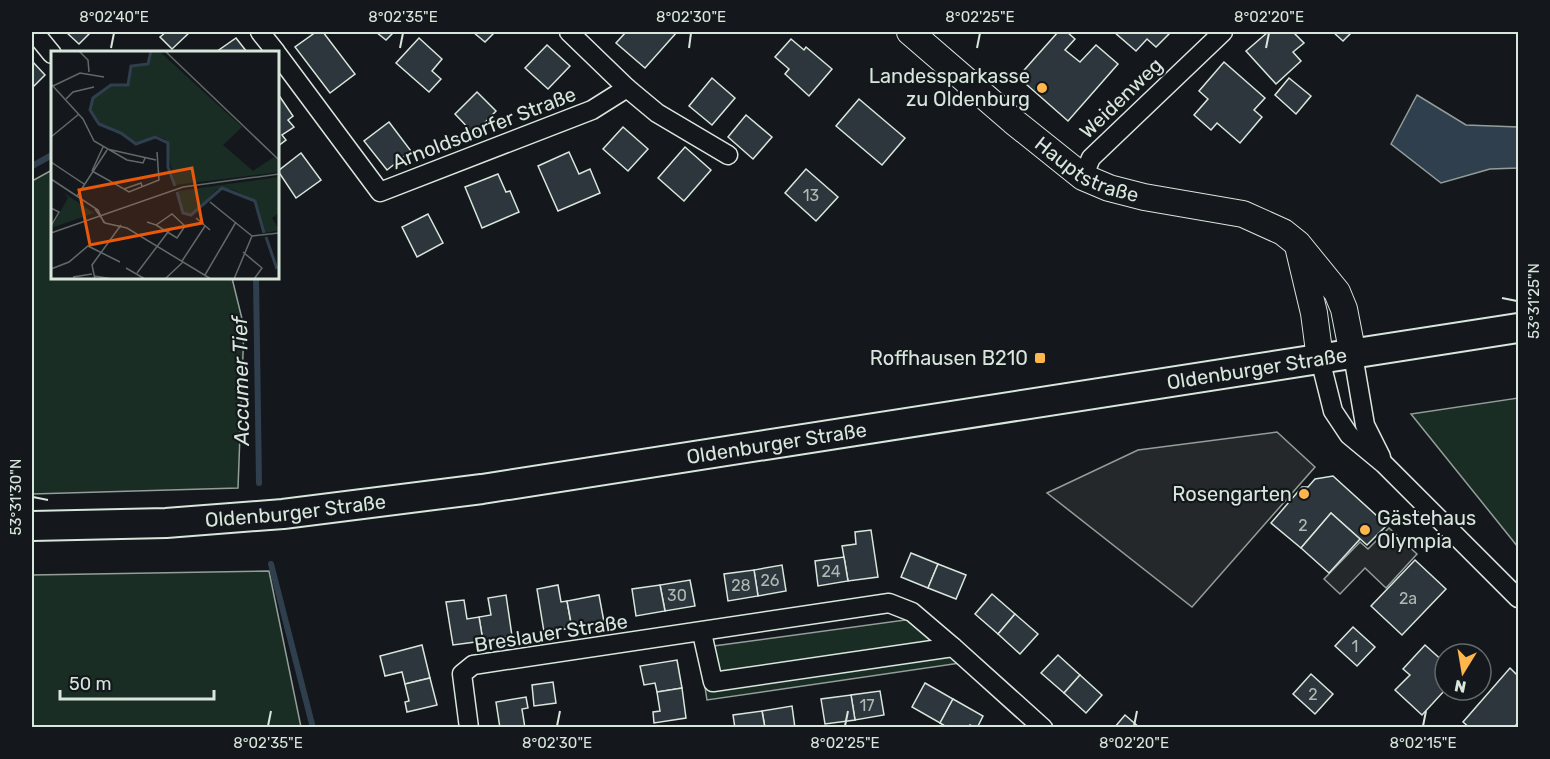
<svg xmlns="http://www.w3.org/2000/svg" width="1550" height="759" font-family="Rubik,sans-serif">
	<rect width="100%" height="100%" fill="#14181c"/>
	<g fill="#1a2d24" stroke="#939e99" stroke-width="1.5">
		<path d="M52,170V278H232L244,327L238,488L32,494V181Z"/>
		<path d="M1518,398V547L1411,414Z"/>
		<path d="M269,571L301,727H32V575Z"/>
		<path d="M927,617L974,661L707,700L699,648Z"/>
	</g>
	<g fill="#24282b" stroke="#939e99" stroke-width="1.5">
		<path d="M1277,432L1315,467L1192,607L1047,493L1138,450Z"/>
		<path d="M1389,528L1417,554L1386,588L1365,568L1340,594L1324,579L1360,542L1368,549Z"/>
	</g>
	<path fill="#2f3f4d" stroke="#939e99" stroke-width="1.5" d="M1417,95L1466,125L1518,127V168L1490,169L1441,183L1391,144Z"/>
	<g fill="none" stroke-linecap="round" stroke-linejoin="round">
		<g stroke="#2f3f4d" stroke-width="6">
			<path d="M32,166L52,155"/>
			<path d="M256,278L259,483"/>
			<path d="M271,564L313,728"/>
		</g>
	</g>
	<g fill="#2c363c" stroke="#d8e6dc" stroke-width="1.5">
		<path d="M66,32H91L79,44Z"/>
		<path d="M166,32H190L172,49L160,37Z"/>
		<path d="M316,32H323L355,74L330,93L295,47Z"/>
		<path d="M376,32H394L386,40Z"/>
		<path d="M473,32H495L485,42Z"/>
		<path d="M626,32H677L645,68L616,43Z"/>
		<path d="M1058,32H1067L1075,39L1065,50L1080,62L1096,45L1118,64L1068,121L1018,77Z"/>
		<path d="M1114,32H1171L1156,47L1147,39L1136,51Z"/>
		<path d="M1268,32H1293L1304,43L1293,52L1301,61L1276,84L1246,51Z"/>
		<path d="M1333,32H1352L1343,41Z"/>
		<path d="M236,38L247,52H216Z"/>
		<path d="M419,38L442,59L432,71L441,79L429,92L396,63Z"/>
		<path d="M791,39L804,50L806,47L832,69L809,96L785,74L789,69L775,57Z"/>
		<path d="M547,45L570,66L548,89L525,68Z"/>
		<path d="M32,61L45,75L32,88Z"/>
		<path d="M1224,62L1265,98L1254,110L1262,117L1240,143L1217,123L1211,130L1194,115L1208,99L1199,91Z"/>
		<path d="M712,78L735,98L712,125L689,106Z"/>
		<path d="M1289,78L1311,96L1296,114L1275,95Z"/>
		<path d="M477,92L496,111L474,134L455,114Z"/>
		<path d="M278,94L293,116L288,120L294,127L282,135L286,140L278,146Z"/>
		<path d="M859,99L905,138L882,165L836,126Z"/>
		<path d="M746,115L772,137L753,159L728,137Z"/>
		<path d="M389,122L411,151L387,170L364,141Z"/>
		<path d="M623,127L648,149L628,171L603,149Z"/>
		<path d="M685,147L711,170L684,201L658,178Z"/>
		<path d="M569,152L579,174L590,169L600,193L558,211L538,166Z"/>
		<path d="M301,153L321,180L296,198L278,171Z"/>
		<path d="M806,169L838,197L816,221L785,193Z"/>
		<path d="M498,174L506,192L510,191L519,212L482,228L465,187Z"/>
		<path d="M428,214L443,243L417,257L402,227Z"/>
		<path d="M1333,476L1387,525L1367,545L1331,513L1301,548L1271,523L1302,487H1308L1315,479Z"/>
		<path d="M1331,513L1360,539L1329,573L1301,548Z"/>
		<path d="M871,530L878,577L848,581L842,546L856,544L855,532Z"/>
		<path d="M911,553L938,564L928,588L901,577Z"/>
		<path d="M844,557L848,581L818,586L815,561Z"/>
		<path d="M1415,560L1446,589L1402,635L1371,606Z"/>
		<path d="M938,564L966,575L956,599L928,588Z"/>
		<path d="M782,565L786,591L758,596L754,570Z"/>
		<path d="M754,570L758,596L728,601L724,574Z"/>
		<path d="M690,580L695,606L665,611L660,585Z"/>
		<path d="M558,585L561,602L567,601L572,628L544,632L537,589Z"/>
		<path d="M660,585L665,611L636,616L632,589Z"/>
		<path d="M992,594L1015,614L998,634L975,614Z"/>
		<path d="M506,595L512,636L483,641L479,617L491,615L488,598Z"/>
		<path d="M599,595L604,622L572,628L567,601Z"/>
		<path d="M464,600L467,619L479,617L483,641L453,645L446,602Z"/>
		<path d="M1015,614L1038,634L1020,654L998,634Z"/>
		<path d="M1353,627L1375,647L1357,666L1335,646Z"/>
		<path d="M422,645L430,678L405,684L402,672L385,676L380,656Z"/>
		<path d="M1425,645L1445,663V690L1422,715L1395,690L1410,675L1403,669Z"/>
		<path d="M1058,655L1080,675L1064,693L1041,673Z"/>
		<path d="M677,660L682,688L657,692L655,683L644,685L640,666Z"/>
		<path d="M1510,668L1518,676V722L1514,728H1470L1463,722Z"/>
		<path d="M1311,674L1333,694L1315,714L1293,694Z"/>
		<path d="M1080,675L1102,695L1086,713L1064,693Z"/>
		<path d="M430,678L437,705L407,712L405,702L409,701L405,684Z"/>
		<path d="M553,682L556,703L534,706L532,685Z"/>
		<path d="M925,683L953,699L940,723L912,707Z"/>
		<path d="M682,688L686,718L654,723L653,712L660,711L657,692Z"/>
		<path d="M880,691L884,715L855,720L851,695Z"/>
		<path d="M851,695L855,720L825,724L821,699Z"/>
		<path d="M526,697L528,708L522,709L525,728H500L496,702Z"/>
		<path d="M953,699L983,716L977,728L970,725L969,728H948L940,723Z"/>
		<path d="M792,706L795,728H765L762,711Z"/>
		<path d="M762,711L765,728H735L733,715Z"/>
		<path d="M1125,715L1140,728H1114Z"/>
	</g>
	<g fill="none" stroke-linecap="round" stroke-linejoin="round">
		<defs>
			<g id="street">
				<path d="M34,32L52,54"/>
				<path d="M260,32L276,52"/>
				<path d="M569,32L627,88"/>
				<path d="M278,55L380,192L592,110L627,88L657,113L728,155"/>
				<path d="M1083,177L1091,158L1223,32"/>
				<path d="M1353,355L1365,425L1381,457"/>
				<path d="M1320,359L1333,411L1349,435L1384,464L1518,598"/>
				<path d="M702,633L713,682L953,647L1043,728"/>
				<path d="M469,728L462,674L473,665L889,603L912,612L953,647"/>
			</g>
			<g id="secondary">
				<path id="s1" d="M910,32L1013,121L1083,177L1109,188L1144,197L1243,214L1283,232L1298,244L1337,292L1344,309L1353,355"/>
				<path d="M1299,250L1314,313L1320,359"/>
			</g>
			<g id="primary">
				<path id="s2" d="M32,526L166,523L283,514L482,489L1518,328"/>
			</g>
		</defs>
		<use href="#street" stroke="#d8e6dc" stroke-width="21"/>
		<use href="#secondary" stroke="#d8e6dc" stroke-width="28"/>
		<use href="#primary" stroke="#d8e6dc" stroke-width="32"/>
		<use href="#street" stroke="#14181c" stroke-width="18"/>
		<use href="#secondary" stroke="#14181c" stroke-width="26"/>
		<use href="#primary" stroke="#14181c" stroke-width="28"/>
	</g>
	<path fill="none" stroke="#d8e6dc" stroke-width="2" d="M111,48L114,33M400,48L403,33M689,48L691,33M977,48L980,33M1266,48L1269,33M1502,298L1517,301M33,497L48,500M268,726L271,711M557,726L560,711M845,726L848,711M1134,726L1137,711M1423,726L1426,711"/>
	<g fill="#ffb74d" stroke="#14181c" stroke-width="2">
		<circle cx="1042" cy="88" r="6"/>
		<rect x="1034" y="352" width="12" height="12" rx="3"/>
		<circle cx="1304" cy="494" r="6"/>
		<circle cx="1365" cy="530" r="6"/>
	</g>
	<g text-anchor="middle" stroke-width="4.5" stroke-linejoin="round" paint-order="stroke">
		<g font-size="16" fill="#adbab4">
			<text x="811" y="201">13</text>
			<text x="1303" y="531">2</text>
			<text x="831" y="577">24</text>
			<text x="770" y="586">26</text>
			<text x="741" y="591">28</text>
			<text x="677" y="601">30</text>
			<text x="1408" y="604">2a</text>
			<text x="1355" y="652">1</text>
			<text x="1313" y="700">2</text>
			<text x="867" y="711">17</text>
		</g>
		<g font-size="20" fill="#d8e6dc" stroke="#14181c" text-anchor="end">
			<text x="1030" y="83">Landessparkasse<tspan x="1030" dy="23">zu Oldenburg</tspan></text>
			<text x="1028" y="365">Roffhausen B210</text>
			<text x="1292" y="501">Rosengarten</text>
			<text x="1377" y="525" text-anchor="start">Gästehaus<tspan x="1377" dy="23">Olympia</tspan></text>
		</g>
		<g font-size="20" fill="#d8e6dc" stroke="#14181c">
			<text transform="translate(1121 98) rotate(-44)" y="7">Weidenweg</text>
			<text transform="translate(484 128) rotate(-21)" y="7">Arnoldsdorfer Straße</text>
			<text dy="7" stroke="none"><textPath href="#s1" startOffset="226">Hauptstraße</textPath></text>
			<text dy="7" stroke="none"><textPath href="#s2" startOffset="1236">Oldenburger Straße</textPath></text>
			<text dy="7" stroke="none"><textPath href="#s2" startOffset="750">Oldenburger Straße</textPath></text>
			<text dy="7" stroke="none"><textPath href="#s2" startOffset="264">Oldenburger Straße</textPath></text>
			<text transform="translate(551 633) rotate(-9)" y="7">Breslauer Straße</text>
		</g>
		<g font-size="21" font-style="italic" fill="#d8e6dc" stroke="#14181c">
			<text transform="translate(241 381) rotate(-91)" y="7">Accumer Tief</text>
		</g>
	</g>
	<g transform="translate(51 51)">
		<rect width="228" height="228" fill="#14181c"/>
		<path d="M100,0H108L191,76L172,94L202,120L223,106L228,110V121L124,134L114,88L104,85L87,92L48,73L40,60L42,48L60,35H76L80,15L97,14ZM228,126V162L221,167L228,179L214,182L205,150L180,138H166L143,162H134L129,151L127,140ZM13,142L43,162L0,177L17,147Z" fill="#1a2d24"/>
		<path fill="none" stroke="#2f3f4d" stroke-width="3" d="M100,0L97,13L80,15L77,34H60L42,47L39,59L48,73L70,82L85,93L104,86L117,92V116L124,135M126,141L132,162L140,164L171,137L204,150L213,182M215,186L226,218"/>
		<path fill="none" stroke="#626a69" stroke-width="1.5" d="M28,0L37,9L38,21M114,0L228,109M0,33L32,68L43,90L76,109L92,112L94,107M2,35L29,22L53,26M15,48L22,41L43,36M0,86L28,63M56,98L105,109M0,111L33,133M41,120L73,138L90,132L91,135M41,120L52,96M0,128L47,159L53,172M73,138L78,141L108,129L106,101M26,145L56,99M159,151L201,185M0,157L8,161L0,175M44,158L54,172L76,177L160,228M145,167L159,179M96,171L105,174L121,163L134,175L126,187L105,174M0,182L132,136L228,123M201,185L228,182M192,201L211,217L203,228M131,210L154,175M75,217L94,228M0,218L18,211L37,195L69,211M86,222L120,177M154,224L185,171M43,225L62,228M22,226L41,223M44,228L41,214L70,174M114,228L132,211M183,228L201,185"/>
		<path fill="#e8590c" fill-opacity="0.15" stroke="#e8590c" stroke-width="3" d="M141,117L151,172L39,194L28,139Z"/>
		<rect width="228" height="228" fill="none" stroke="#d8e6dc" stroke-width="3"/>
	</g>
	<rect width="1550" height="759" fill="none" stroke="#14181c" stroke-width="66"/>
	<g transform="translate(1463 672) rotate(191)"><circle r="28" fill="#14181c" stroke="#626a69" stroke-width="1.5"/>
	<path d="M0-4.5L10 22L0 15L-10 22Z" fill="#ffb74d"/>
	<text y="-9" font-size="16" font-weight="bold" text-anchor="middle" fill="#d8e6dc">N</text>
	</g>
	<path d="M60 690v9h154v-9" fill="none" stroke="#d8e6dc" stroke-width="3"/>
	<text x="69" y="690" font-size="18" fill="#d8e6dc" stroke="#14181c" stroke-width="4.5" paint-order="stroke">50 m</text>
	<rect x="33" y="33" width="1484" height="693" fill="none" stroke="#d8e6dc" stroke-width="2"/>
	<g font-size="15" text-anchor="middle" fill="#d8e6dc">
		<text x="114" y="22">8°02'40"E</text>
		<text x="403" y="22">8°02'35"E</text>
		<text x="691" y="22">8°02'30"E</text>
		<text x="980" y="22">8°02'25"E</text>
		<text x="1269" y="22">8°02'20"E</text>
		<text transform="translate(1534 301) rotate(-90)" y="5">53°31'25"N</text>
		<text transform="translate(16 497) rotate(-90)" y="5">53°31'30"N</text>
		<text x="268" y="748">8°02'35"E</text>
		<text x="557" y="748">8°02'30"E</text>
		<text x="845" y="748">8°02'25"E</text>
		<text x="1134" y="748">8°02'20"E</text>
		<text x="1423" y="748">8°02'15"E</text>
	</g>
</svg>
